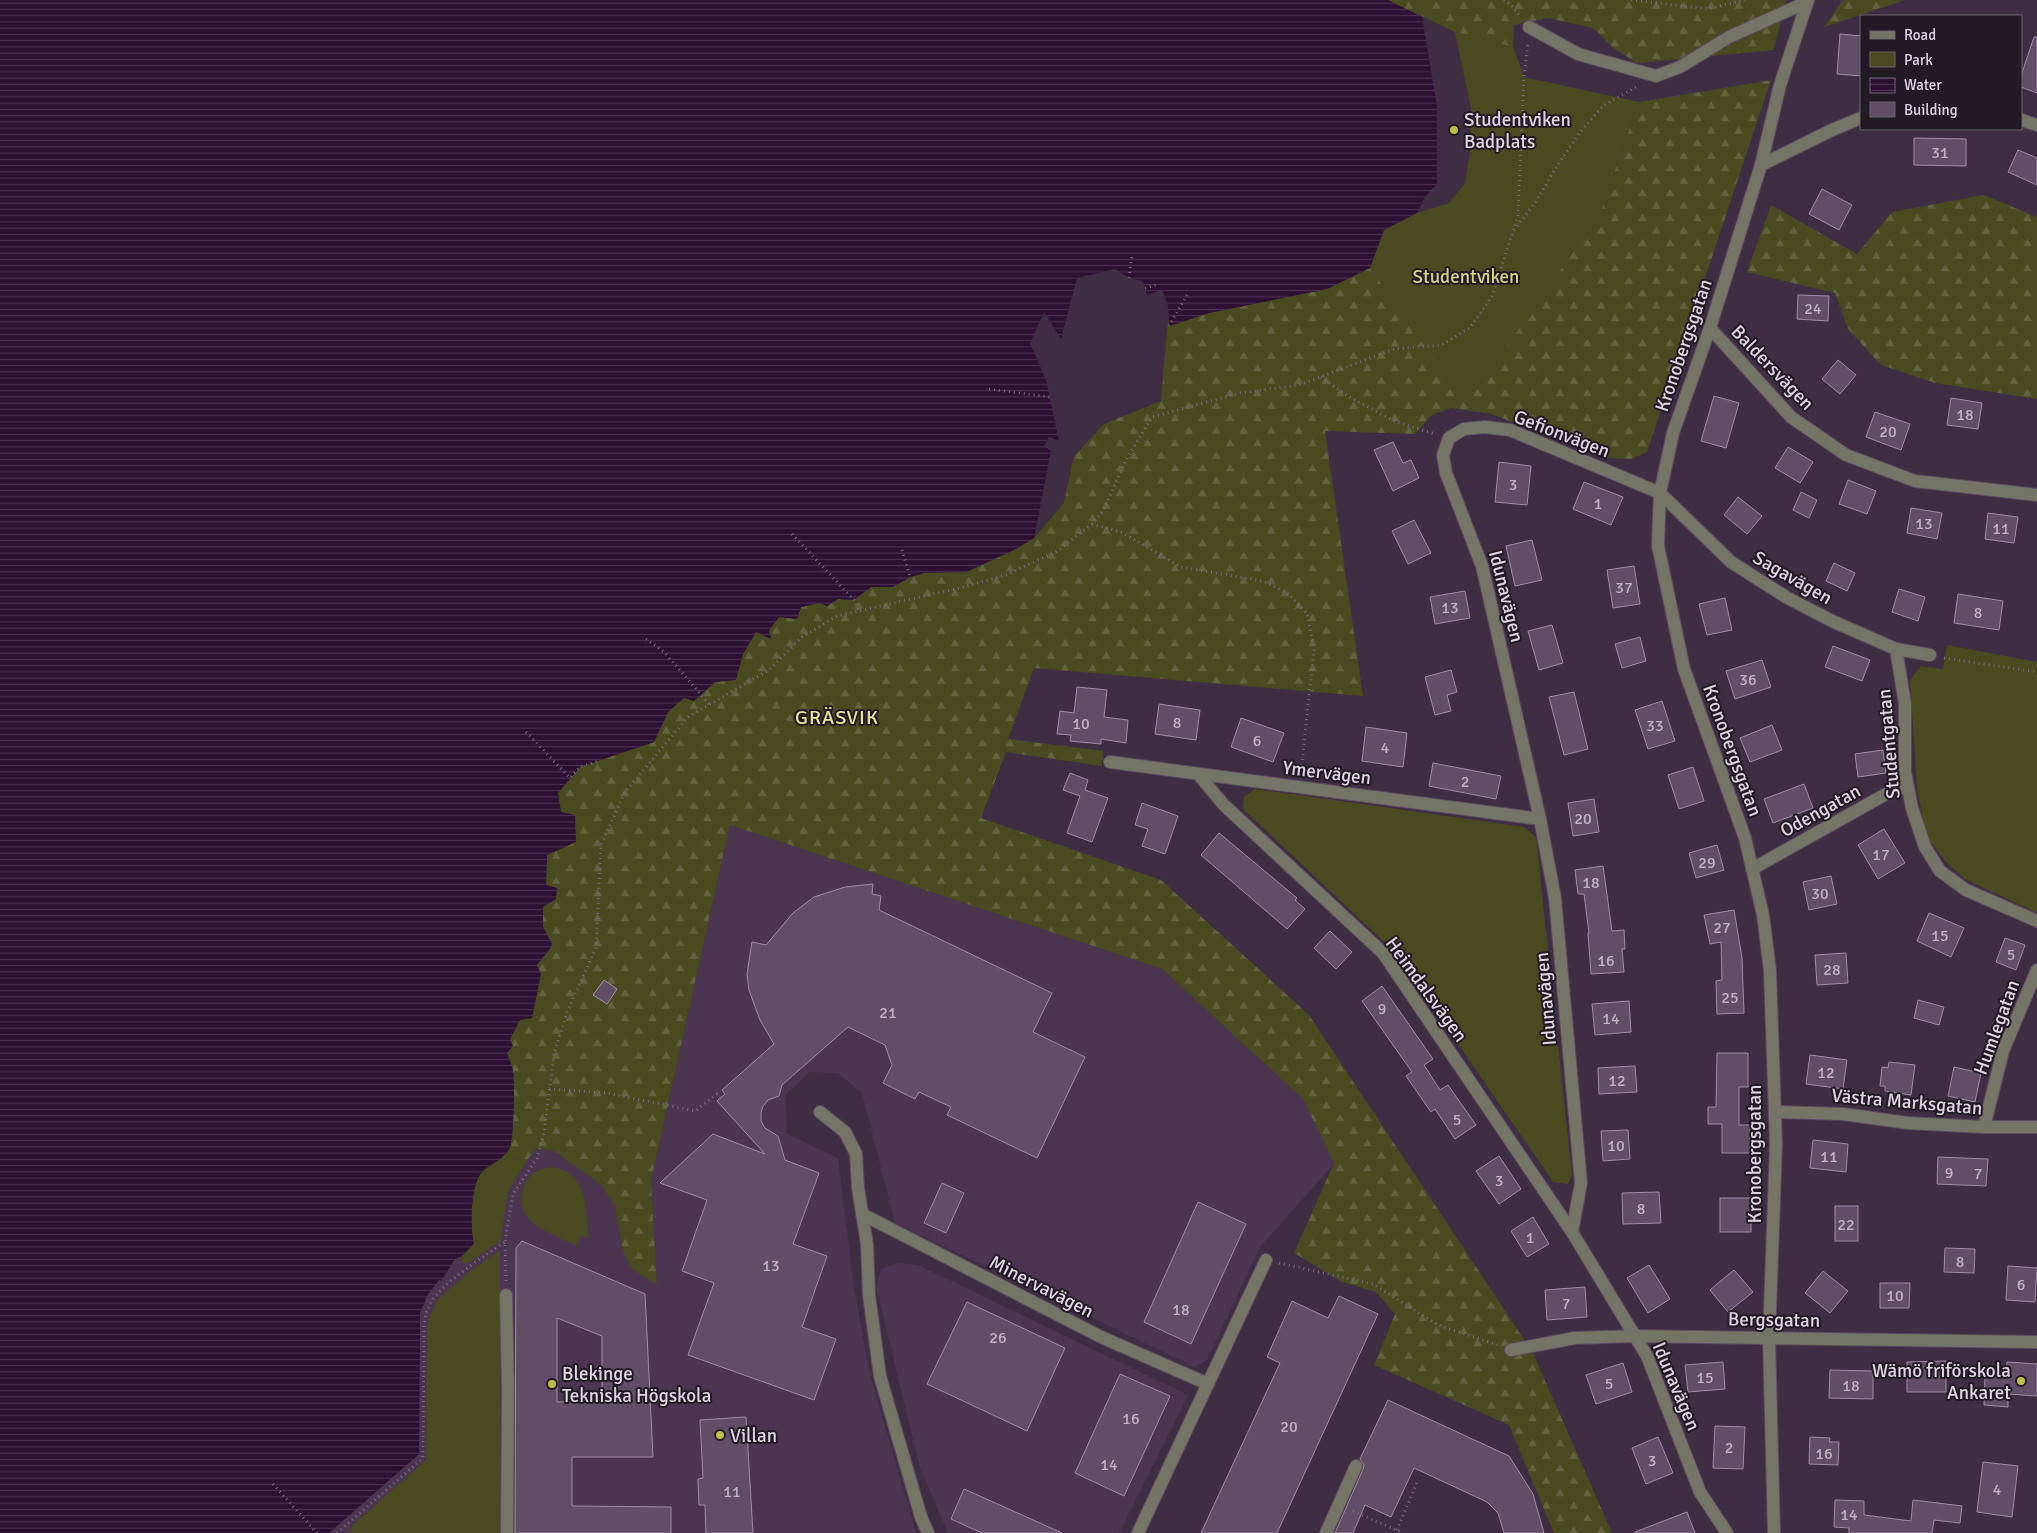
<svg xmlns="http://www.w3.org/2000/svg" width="2037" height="1533" font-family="Signika,sans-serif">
	<defs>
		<pattern id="forest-firs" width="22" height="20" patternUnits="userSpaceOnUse" patternTransform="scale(1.25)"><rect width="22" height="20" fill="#494a20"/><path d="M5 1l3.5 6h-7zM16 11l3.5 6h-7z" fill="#636340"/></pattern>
		<pattern id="water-rules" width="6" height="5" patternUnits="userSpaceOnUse" patternTransform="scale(1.25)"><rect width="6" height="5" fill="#2d0f34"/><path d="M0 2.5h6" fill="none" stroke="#4b3151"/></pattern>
	</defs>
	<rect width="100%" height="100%" fill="#3f2d43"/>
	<g fill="#4c3551">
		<path d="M730,825L1162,969L1303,1099L1335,1163L1260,1247L1207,1360L1195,1367L895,1223L862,1093L838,1073L810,1072L786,1094L787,1134L838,1158L854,1288L870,1374L916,1533H329L419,1454L420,1313L428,1294L439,1280H442L455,1259L462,1256L503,1157L527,1161L537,1148L554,1151L600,1184L615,1206L623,1252L632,1269L657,1284L651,1181Z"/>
		<path d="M897,1263L918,1265L1188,1395L1119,1533H948L920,1468L876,1286L881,1269Z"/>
	</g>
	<g fill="#494a20">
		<path d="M1455,32L1513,47L1524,77L1639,102L1601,211L1466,405L1370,268L1384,230L1417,213L1449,203L1465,183L1470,151L1471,109Z"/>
		<path d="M1947,645L2037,662V913L1965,879L1946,862L1926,835L1917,788L1910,680L1921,666L1943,669Z"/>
		<path d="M1255,789L1524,827L1536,837L1572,1176L1568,1184L1553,1182L1394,951L1243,809L1244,797Z"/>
		<path d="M503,1157L527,1161L508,1192L500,1242L468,1263H462V1256L473,1244C471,1231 471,1187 478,1177C484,1168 495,1163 503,1157Z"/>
		<path d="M552,1167C589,1173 585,1208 589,1238L580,1236L577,1246C552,1233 511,1223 524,1186C529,1173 539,1169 552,1167Z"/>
		<path d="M500,1250V1533H353L349,1529L426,1460L427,1328L430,1316L439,1298L472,1270Z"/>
	</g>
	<g fill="url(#forest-firs)">
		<path d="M1388,0H1786L1774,50L1637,63L1613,48L1593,28L1548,18L1514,25L1513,47L1455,32Z"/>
		<path d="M1843,0H1905L1824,27Z"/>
		<path d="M1771,80L1647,452L1631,459L1610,458L1491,414L1451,408L1432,415L1415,434L1325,431L1363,696L1034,668L1008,739L1103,751L1102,766L1006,752L981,818L1161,880L1309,1015L1533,1353L1612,1533H1554L1509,1425L1374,1365L1395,1314L1376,1292L1342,1282L1294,1253L1334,1163L1303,1099L1162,969L730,825L651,1181L657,1285L632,1269L623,1252L615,1206L600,1184L554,1151L537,1148L527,1161L503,1157L509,1149L513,1071L507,1053L510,1039L520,1020L537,965L549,950L552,944L543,927V907L556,899L546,885L547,854L561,812L558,793L580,767L654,742L668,712L684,698L694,701L715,682L736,679L743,654L756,632L771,638L768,631L779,617L797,619L801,607L820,603L827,606L838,599L854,600L871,587H893L910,577L924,573L966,572L1014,550L1034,538L1064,503L1074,456L1104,424L1161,401L1168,320L1170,326L1209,313L1327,289L1370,268L1466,405L1601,211L1639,102Z"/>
		<path d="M1984,195L2037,217V399L1935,383L1881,365L1848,329L1835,293L1747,272L1771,205L1857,254L1892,212Z"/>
	</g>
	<path fill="url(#water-rules)" d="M0,0H1388L1422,17L1437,106V184L1425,197L1417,213L1384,230L1370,268L1327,289L1209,313L1169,326L1168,306L1162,290L1147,295L1142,281L1129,278L1115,269L1077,278L1061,339L1044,312L1030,343L1046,380L1059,441L1049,437L1044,446L1051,451L1034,538L1014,550L966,572L924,573L910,577L893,587H871L854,600L838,599L827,606L820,603L801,607L797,619L779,617L769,631L771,639L756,632L743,654L736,680L715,682L694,701L684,698L668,712L654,742L580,767L558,793L561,812L575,815L576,842L547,855L546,885L557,888L556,899L543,907V927L552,944L549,950L537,965L541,974L532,1018L520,1020L510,1039L513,1046L507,1053C509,1059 512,1065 513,1071C515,1082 514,1139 510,1148C504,1159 493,1162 484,1170C470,1182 470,1226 474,1244L462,1256L455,1259L441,1281L439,1280L428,1294L420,1313L419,1454L329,1533H0Z"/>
	<g fill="#614d66" stroke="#a28da8" fill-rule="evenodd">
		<path d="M1840,34L1861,36V76L1837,74Z"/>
		<path d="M2034,37H2037V93L2021,87V76Z"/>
		<path d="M1914,138L1966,139V166L1914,165Z"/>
		<path d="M2018,150L2037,158V185L2008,172Z"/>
		<path d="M1822,189L1852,205L1839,230L1809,214Z"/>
		<path d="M1798,295L1829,296L1828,321L1797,319Z"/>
		<path d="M1838,360L1856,375L1840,394L1822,379Z"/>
		<path d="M1714,396L1739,403L1726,448L1701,441Z"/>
		<path d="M1951,398L1982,403L1978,429L1947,425Z"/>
		<path d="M1875,412L1910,424L1901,450L1866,437Z"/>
		<path d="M1393,442L1403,463L1411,460L1419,478L1393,491L1374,450Z"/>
		<path d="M1788,447L1813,462L1800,483L1775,468Z"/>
		<path d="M1499,462L1531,466L1527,505L1495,502Z"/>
		<path d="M1848,480L1876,491L1867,514L1839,504Z"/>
		<path d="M1584,482L1623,497L1611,525L1573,509Z"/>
		<path d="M1801,492L1817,500L1809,518L1793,510Z"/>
		<path d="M1738,497L1762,516L1747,534L1724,515Z"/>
		<path d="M1911,508L1942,513L1937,539L1907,533Z"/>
		<path d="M1988,513L2018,517L2014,543L1985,539Z"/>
		<path d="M1414,520L1431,553L1408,564L1392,531Z"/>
		<path d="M1532,540L1542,580L1515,586L1506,546Z"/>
		<path d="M1834,563L1855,573L1847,591L1826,581Z"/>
		<path d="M1634,566L1640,604L1613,608L1607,570Z"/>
		<path d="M1899,589L1925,597L1918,621L1892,612Z"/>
		<path d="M1465,591L1470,618L1435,624L1430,597Z"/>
		<path d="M1958,594L2003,601L1999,630L1954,623Z"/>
		<path d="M1725,598L1732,630L1707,635L1699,604Z"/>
		<path d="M1552,625L1563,663L1539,670L1528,631Z"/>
		<path d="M1640,637L1646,661L1622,668L1615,644Z"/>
		<path d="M1833,646L1870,660L1862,681L1825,667Z"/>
		<path d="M1762,660L1771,687L1735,699L1726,671Z"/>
		<path d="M1451,670L1457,692L1447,695L1451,711L1435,715L1425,677Z"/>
		<path d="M1077,687L1107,690L1104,717L1128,720L1126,743L1101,739V744L1070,741L1071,735L1057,734L1060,711L1074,713Z"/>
		<path d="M1574,692L1588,749L1564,755L1549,697Z"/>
		<path d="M1662,701L1675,741L1648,749L1635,710Z"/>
		<path d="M1159,704L1200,710L1196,740L1155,734Z"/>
		<path d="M1241,718L1284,733L1273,762L1231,747Z"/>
		<path d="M1772,725L1782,750L1750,762L1740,738Z"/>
		<path d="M1366,727L1407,733L1403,767L1362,761Z"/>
		<path d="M1883,750L1886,773L1858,777L1855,754Z"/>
		<path d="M1433,763L1501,776L1496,799L1429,786Z"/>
		<path d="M1693,767L1704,801L1679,809L1668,775Z"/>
		<path d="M1070,773L1088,780L1085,790L1108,798L1092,842L1067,833L1080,796L1063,790Z"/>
		<path d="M1804,784L1813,808L1773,823L1764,799Z"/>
		<path d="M1594,799L1599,832L1573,836L1568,803Z"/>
		<path d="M1142,803L1178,816L1165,854L1142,846L1148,829L1135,825Z"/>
		<path d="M1884,829L1905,863L1878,879L1858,845Z"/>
		<path d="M1219,833L1297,898L1295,900L1305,909L1287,929L1201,855Z"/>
		<path d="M1717,845L1724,870L1696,878L1689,853Z"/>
		<path d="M1603,866L1612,931L1624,930L1625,949H1622L1624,972L1591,974L1588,933H1589L1584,894H1578L1575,870Z"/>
		<path d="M1831,876L1837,904L1809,910L1803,882Z"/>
		<path d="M873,884L872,894L881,896L879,910L1052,993L1033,1032L1085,1057L1037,1158L947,1115L951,1107L919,1092L915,1099L883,1083L892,1065L885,1045L848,1027L782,1085L779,1096L768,1100L763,1106L761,1113V1121L765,1128L778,1136L785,1160L819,1173L793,1244L827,1256L802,1327L836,1339L814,1400L688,1355L714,1283L682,1271L707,1200L660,1183L713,1134L765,1154L717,1101L725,1094L722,1090L774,1044L760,1020L749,990L747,974L752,942L766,945L793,913L814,897L845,887Z"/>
		<path d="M1734,910L1742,958L1744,1013L1717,1014L1716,981L1722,980L1721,942L1710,944L1704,915Z"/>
		<path d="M1929,913L1964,928L1951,957L1917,941Z"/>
		<path d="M1330,931L1352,952L1336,969L1314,948Z"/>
		<path d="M2005,938L2025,945L2016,970L1996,962Z"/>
		<path d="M1846,953L1848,983L1817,985L1815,955Z"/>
		<path d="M604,980L617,989L607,1004L593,995Z"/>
		<path d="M1382,986L1433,1059L1424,1065L1440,1090L1448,1085L1476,1125L1455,1139L1435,1109L1431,1112L1406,1076L1412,1072L1362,1001Z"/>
		<path d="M1918,1000L1944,1007L1939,1025L1914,1018Z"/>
		<path d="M1629,1001L1631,1032L1595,1035L1592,1004Z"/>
		<path d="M1717,1053H1748V1087H1739V1125H1750V1153H1722V1124H1708V1107H1716Z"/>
		<path d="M1810,1055L1847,1060L1843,1089L1806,1084Z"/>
		<path d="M1889,1062L1915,1065L1911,1095L1885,1091V1086H1880L1882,1067L1888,1068Z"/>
		<path d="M1635,1066L1637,1092L1599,1094L1598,1068Z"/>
		<path d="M1954,1067L1981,1073L1975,1102L1948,1096Z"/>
		<path d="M1628,1130L1630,1159L1603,1161L1601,1131Z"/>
		<path d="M1813,1140L1848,1144L1846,1172L1810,1168Z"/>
		<path d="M1499,1156L1521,1189L1499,1204L1476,1171Z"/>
		<path d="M1938,1157L1988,1159L1986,1186L1937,1184Z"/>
		<path d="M942,1183L964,1193L946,1233L924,1223Z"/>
		<path d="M1659,1192L1661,1223L1623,1224L1622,1193Z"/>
		<rect x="1720" y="1198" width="31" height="34"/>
		<path d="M1198,1202L1246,1224L1191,1344L1144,1322Z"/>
		<rect x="1835" y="1206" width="23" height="35"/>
		<path d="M1533,1217L1549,1244L1527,1257L1511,1231Z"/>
		<path d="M522,1241L645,1294L653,1457H572V1506L671,1507V1533H515L516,1248ZM557,1318L602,1336V1401L557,1402Z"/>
		<path d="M1945,1248L1975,1249L1974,1273L1944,1272Z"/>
		<path d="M1649,1265L1670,1299L1648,1313L1627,1278Z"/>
		<path d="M2008,1266L2037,1268L2035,1302L2006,1300Z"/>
		<path d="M1734,1270L1753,1292L1728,1312L1710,1290Z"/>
		<path d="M1823,1271L1848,1291L1830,1313L1805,1293Z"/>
		<path d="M1880,1283H1910L1909,1308H1880Z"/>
		<path d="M1585,1287L1587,1317L1547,1320L1545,1290Z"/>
		<path d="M1339,1296L1378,1314L1277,1533H1201L1280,1363L1267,1357L1292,1301L1328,1318Z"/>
		<path d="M967,1302L1065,1348L1027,1431L927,1384Z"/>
		<path d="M1946,1361V1392H1907V1362Z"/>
		<path d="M1723,1362L1725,1389L1688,1392L1685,1365Z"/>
		<path d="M2007,1362L2037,1364V1396L2008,1394V1407L1984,1405L1985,1373L2006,1374Z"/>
		<path d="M1623,1363L1632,1392L1596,1404L1586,1375Z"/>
		<path d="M1830,1370L1873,1371V1399L1829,1398Z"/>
		<path d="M1120,1374L1170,1396L1124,1496L1075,1473Z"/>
		<path d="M1388,1400L1509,1456L1533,1494L1544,1533H1504L1498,1513L1487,1502L1414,1468L1391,1517L1365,1505L1353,1533H1335L1363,1469L1364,1465L1360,1459Z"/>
		<path d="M746,1417L753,1533H706L705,1505H699L698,1479L703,1478L700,1420Z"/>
		<path d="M1715,1426L1745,1427L1743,1469L1713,1468Z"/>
		<path d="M1658,1437L1673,1473L1646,1484L1632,1448Z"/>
		<path d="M1810,1437L1830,1438L1829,1442H1839L1838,1465L1809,1464Z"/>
		<path d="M1983,1462L2018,1466L2012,1517L1977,1512Z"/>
		<path d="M964,1489L1062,1533H982L951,1519Z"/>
		<path d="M1835,1500L1864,1501V1515L1911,1521L1913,1500L1962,1506L1960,1523L1934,1520L1932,1533H1849V1528L1834,1527Z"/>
		<path d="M1687,1512L1695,1533H1635V1532Z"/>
	</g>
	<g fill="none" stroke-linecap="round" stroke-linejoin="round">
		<defs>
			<g id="minor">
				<path d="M1529,27L1578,54L1656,76L1680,67L1729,37L1807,2"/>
				<path d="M2021,120L2037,125"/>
				<path d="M1761,165L1832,130L1861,118"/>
				<path d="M1710,328L1791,417L1846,455L1915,481L2037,495"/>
				<path d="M1896,649L1905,704V772L1912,808L1925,847L1940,871L1966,890L2037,921"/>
				<path d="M1110,762L1540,819"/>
				<path d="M1198,774L1224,805L1383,953L1572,1232"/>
				<path d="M1752,869L1895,789L1908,787"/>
				<path d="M820,1112L845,1132L856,1154L858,1188L867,1244L869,1295L880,1376L921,1517L928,1533"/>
				<path d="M1775,1112L1843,1114L1908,1123L1984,1127H2037"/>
				<path d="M1984,1127L2003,1051L2037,970"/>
				<path d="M862,1214L1101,1337L1208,1384"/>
				<path d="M506,1295L508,1390L507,1533"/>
				<path d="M1511,1350L1575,1338L1635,1336L2037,1342"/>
				<path d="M1138,1533L1266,1260"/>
				<path d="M1326,1533L1356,1466"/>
				<path d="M1727,1533L1700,1492L1647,1356L1572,1232L1581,1183L1555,898L1540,819L1482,566L1446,473L1443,455L1449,438L1464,429L1485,427L1510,430L1660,493L1731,562L1786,597L1832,621L1896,649L1930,655"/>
				<path d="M1774,1533L1769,1338L1776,1144L1770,971L1763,915L1745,838L1684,669L1658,546L1659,517L1660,493L1673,433L1710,328L1761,165L1780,85L1808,0"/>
			</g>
		</defs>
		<use href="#minor" stroke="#5c4b60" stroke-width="14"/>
		<g stroke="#7c6c7f" stroke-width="3" stroke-dasharray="1 4" stroke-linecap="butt">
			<path d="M1504,0L1512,6L1519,15"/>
			<path d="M1631,0L1708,9L1745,0"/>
			<path d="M1514,230L1537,200L1555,169L1580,132L1603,106L1636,87"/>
			<path d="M1129,278L1132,256"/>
			<path d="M1145,288L1156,285"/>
			<path d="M1169,326L1187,295"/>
			<path d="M1321,377L1348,396L1394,421L1435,434"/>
			<path d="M989,389L1050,397"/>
			<path d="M1092,524L1121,532L1181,567L1263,581L1287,593L1307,613L1314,649L1301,772"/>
			<path d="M792,534L854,600L859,611"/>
			<path d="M902,550L910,577"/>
			<path d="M646,639L664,652L709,704"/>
			<path d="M1944,658L2037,672"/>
			<path d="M526,732L570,778L580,767L598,761"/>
			<path d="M549,1089L607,1093L695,1111L717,1094L721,1098"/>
			<path d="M1279,1263L1373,1284L1438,1325L1498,1345"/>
			<path d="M506,1281L505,1242L513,1194L537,1158L544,1133L554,1054L567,1012L596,948L601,845L625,792L688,717L769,670L802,637L837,616L964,587L1006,575L1057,551L1092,524L1103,511L1126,460L1152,417L1240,393L1299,385L1394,349L1441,345L1470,328L1492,296L1518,215L1524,77L1528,42"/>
			<path d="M273,1484L317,1533"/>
			<path d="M1353,1511L1403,1533"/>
			<path d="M1397,1530L1418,1480"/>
			<path d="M337,1533L423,1458L424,1326C425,1318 426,1311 430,1304C441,1283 485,1256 505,1242"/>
		</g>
		<use href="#minor" stroke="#747567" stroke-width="12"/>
	</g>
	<g fill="#bbc044" stroke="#211923" stroke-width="2">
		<circle cx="1454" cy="130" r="5"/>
		<circle cx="2021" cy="1381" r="5"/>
		<circle cx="552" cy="1384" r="5"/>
		<circle cx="720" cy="1435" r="5"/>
	</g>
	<g text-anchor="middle" stroke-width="4" stroke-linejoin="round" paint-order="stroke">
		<g font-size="16" fill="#c0b3c4">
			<text x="1940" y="158">31</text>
			<text x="1813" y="314">24</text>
			<text x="1965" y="420">18</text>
			<text x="1888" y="437">20</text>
			<text x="1513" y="490">3</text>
			<text x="1598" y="509">1</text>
			<text x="1924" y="529">13</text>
			<text x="2001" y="534">11</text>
			<text x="1624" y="593">37</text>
			<text x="1450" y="613">13</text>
			<text x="1978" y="618">8</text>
			<text x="1748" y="685">36</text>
			<text x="1177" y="728">8</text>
			<text x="1081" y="729">10</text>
			<text x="1655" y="731">33</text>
			<text x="1257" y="746">6</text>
			<text x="1385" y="753">4</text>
			<text x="1465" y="787">2</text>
			<text x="1583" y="824">20</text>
			<text x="1881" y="860">17</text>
			<text x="1707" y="868">29</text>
			<text x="1591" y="888">18</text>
			<text x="1820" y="899">30</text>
			<text x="1722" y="933">27</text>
			<text x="1940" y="941">15</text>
			<text x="2011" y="960">5</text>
			<text x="1606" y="966">16</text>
			<text x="1832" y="975">28</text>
			<text x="1730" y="1003">25</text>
			<text x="1382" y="1014">9</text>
			<text x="888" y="1018">21</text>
			<text x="1611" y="1024">14</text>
			<text x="1826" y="1078">12</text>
			<text x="1617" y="1086">12</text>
			<text x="1457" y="1125">5</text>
			<text x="1616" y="1151">10</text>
			<text x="1829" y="1162">11</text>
			<text x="1949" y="1178">9</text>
			<text x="1978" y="1179">7</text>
			<text x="1499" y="1186">3</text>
			<text x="1641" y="1214">8</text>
			<text x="1846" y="1230">22</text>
			<text x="1530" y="1243">1</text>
			<text x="1960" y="1267">8</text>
			<text x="771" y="1271">13</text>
			<text x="2021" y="1290">6</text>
			<text x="1895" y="1301">10</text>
			<text x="1566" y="1309">7</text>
			<text x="1181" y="1315">18</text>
			<text x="998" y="1343">26</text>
			<text x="1705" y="1383">15</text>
			<text x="1609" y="1389">5</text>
			<text x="1851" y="1391">18</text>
			<text x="1131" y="1424">16</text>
			<text x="1289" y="1432">20</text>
			<text x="1729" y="1453">2</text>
			<text x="1824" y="1459">16</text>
			<text x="1652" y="1466">3</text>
			<text x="1109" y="1470">14</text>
			<text x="1997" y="1495">4</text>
			<text x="732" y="1497">11</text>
			<text x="1849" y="1520">14</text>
		</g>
		<g font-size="19" fill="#e0d5e3" stroke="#211923" text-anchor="start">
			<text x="1464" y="126">Studentviken<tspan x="1464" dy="22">Badplats</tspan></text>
			<text x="2011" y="1377" text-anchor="end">Wämö friförskola<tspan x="2011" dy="22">Ankaret</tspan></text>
			<text x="562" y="1380">Blekinge<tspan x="562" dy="22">Tekniska Högskola</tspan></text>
			<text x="730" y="1442">Villan</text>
		</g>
		<g font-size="19" fill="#d3d784" stroke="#211923">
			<text x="1466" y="283">Studentviken</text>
		</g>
		<g font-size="19" fill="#e0d5e3" stroke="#211923">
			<text transform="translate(1683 345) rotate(-71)" y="7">Kronobergsgatan</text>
			<text transform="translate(1773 367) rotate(46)" y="7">Baldersvägen</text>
			<text transform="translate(1562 433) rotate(21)" y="7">Gefionvägen</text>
			<text transform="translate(1793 577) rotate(30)" y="7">Sagavägen</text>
			<text transform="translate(1507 596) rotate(76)" y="7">Idunavägen</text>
			<text transform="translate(1888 744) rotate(-95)" y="7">Studentgatan</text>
			<text transform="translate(1733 750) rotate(70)" y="7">Kronobergsgatan</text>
			<text transform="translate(1327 772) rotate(7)" y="7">Ymervägen</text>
			<text transform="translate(1820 810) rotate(-29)" y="7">Odengatan</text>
			<text transform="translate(1427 989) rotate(54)" y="7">Heimdalsvägen</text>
			<text transform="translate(1545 999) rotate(-95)" y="7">Idunavägen</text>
			<text transform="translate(1996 1027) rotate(-70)" y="7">Humlegatan</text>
			<text transform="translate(1907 1101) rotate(5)" y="7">Västra Marksgatan</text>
			<text transform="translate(1754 1154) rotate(-90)" y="7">Kronobergsgatan</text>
			<text transform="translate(1042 1286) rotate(27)" y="7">Minervavägen</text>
			<text transform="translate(1774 1319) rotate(1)" y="7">Bergsgatan</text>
			<text transform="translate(1677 1386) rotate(67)" y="7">Idunavägen</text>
		</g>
		<g font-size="20" letter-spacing="1" fill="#e2e798" stroke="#211923">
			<text x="837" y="724">GRÄSVIK</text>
		</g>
	</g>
	<rect x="1860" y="15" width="162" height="115" fill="#211923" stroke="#6d6470"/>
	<rect x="1870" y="31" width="25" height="8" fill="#747567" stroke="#6d6470"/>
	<text x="1904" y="40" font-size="15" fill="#e0d5e3">Road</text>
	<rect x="1870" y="52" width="25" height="15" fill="#494a20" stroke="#6d6470"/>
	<text x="1904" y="65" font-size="15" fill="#e0d5e3">Park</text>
	<rect x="1870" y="78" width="25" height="15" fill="url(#water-rules)" stroke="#6d6470"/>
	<text x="1904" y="90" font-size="15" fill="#e0d5e3">Water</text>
	<rect x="1870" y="102" width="25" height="15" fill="#614d66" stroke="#6d6470"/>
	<text x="1904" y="115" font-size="15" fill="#e0d5e3">Building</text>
</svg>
